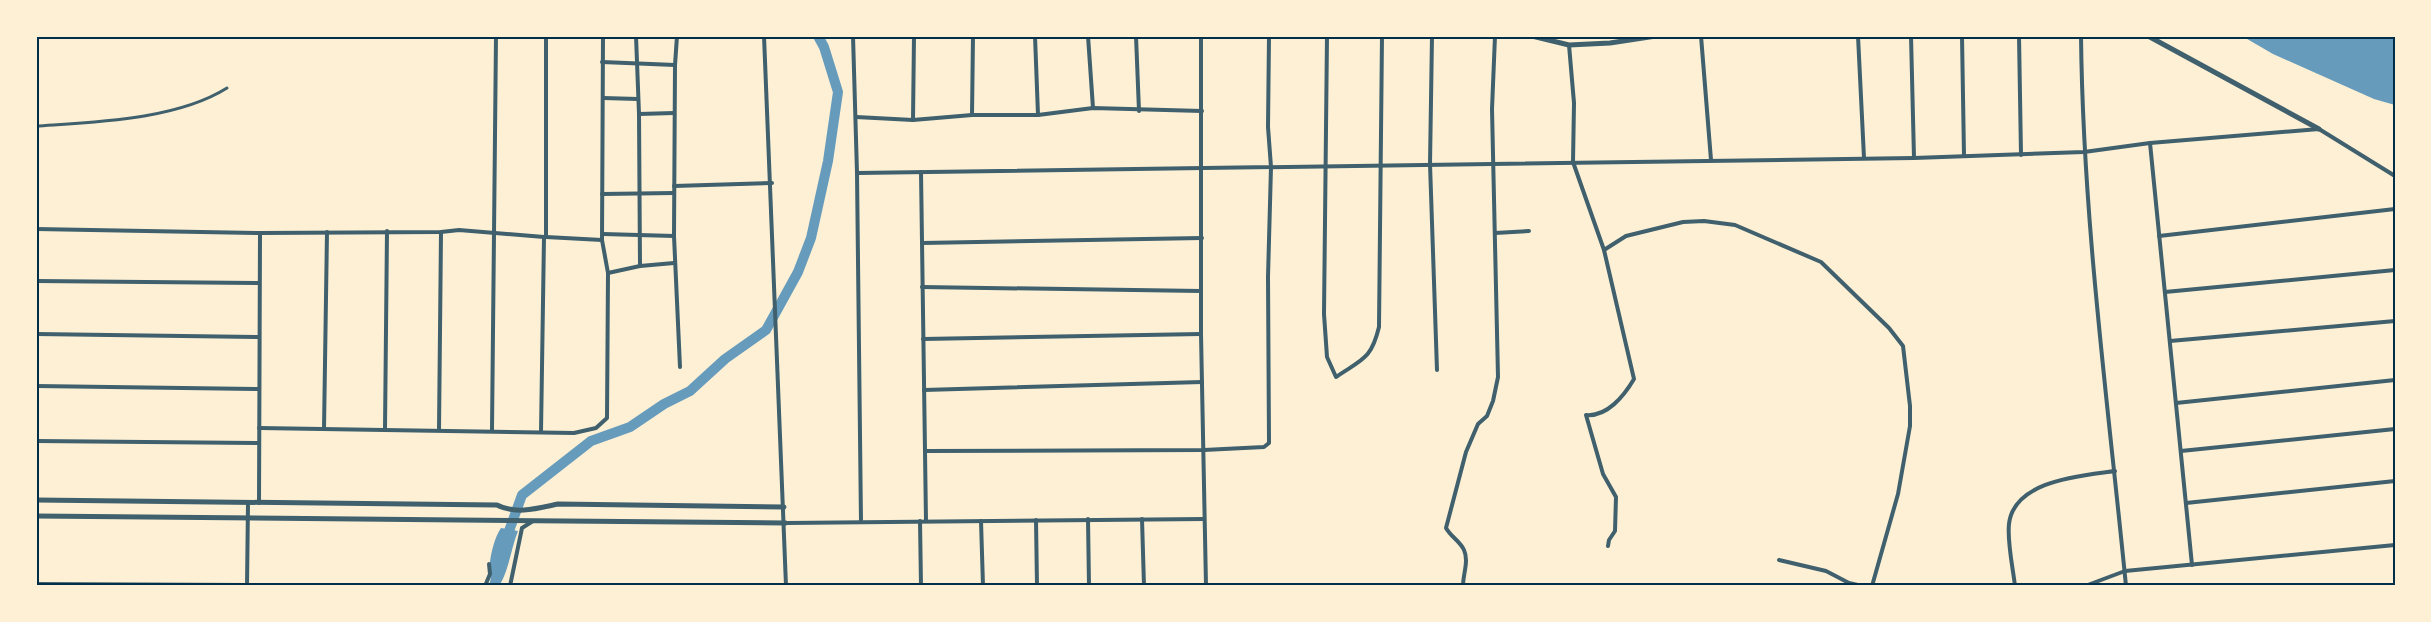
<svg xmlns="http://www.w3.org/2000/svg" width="2431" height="622" font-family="'IBM Plex Sans',sans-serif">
	<rect width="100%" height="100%" fill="#fdf0d5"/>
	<g fill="#669bbc">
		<path d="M2242,36H2395V105L2374,99L2273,54Z"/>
		<path d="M501,528L518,531C511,548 509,571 499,586H488C493,578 490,571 490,562C491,553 495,536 501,528Z"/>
	</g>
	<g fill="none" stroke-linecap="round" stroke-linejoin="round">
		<path stroke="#669bbc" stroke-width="10" d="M505,542L522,495L591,441L630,427L664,404L690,391L725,359L766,330L798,272L811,238L828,161L838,92L824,47L818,36"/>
		<path stroke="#3f606c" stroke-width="3" d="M36,126C95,122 176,120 227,88"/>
		<g stroke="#3f606c" stroke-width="4">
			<path d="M636,36L639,114L674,113"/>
			<path d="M764,36L786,586"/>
			<path d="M853,36L857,173L861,522"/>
			<path d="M1035,36L1038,115"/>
			<path d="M1088,36L1093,108"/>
			<path d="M1136,36L1139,111"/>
			<path d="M1201,36V334L1206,586"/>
			<path d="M1327,36L1324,314L1327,357L1336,377C1362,359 1371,360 1379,327L1382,36"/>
			<path d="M1432,36L1430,164L1437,370"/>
			<path d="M1701,36L1711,160"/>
			<path d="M1858,36L1864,158"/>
			<path d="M1911,36L1914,158"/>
			<path d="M1962,36L1964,156"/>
			<path d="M2019,36L2021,155"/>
			<path d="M2081,36C2083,220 2108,403 2126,586"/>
			<path d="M1569,45L1574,103L1573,162L1604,250L1634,379C1624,396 1607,417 1586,415L1603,474L1616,497L1615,531L1609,540L1608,546"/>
			<path d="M602,62L675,65"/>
			<path d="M603,98L638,99"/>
			<path d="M639,114L640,266"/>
			<path d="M972,115L973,36"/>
			<path d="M856,117L913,120L972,115H1038L1093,108L1202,111"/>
			<path d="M913,120L914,36"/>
			<path d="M2150,143L2192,565"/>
			<path d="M921,172L926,521"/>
			<path d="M857,173L1914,158L2084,152L2150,143L2319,129L2395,176"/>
			<path d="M674,186L772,183"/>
			<path d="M602,194L674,193"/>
			<path d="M36,229L260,233L441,232L459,230L544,237"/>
			<path d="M1495,233L1529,231"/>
			<path d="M603,234L674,236L675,65L677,36"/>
			<path d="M674,236L680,367"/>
			<path d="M2159,236L2395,209"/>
			<path d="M546,237L602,240"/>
			<path d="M922,243L1202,238"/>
			<path d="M1604,250L1626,236L1683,222L1704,221L1735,225L1821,262L1889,328L1903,346L1910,406V426L1898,494L1872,586"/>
			<path d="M608,273L640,266L674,263"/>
			<path d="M36,281L259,283"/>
			<path d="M922,287L1201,291"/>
			<path d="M2165,292L2395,270"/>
			<path d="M36,334L259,337"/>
			<path d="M923,339L1201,334"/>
			<path d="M2170,341L2395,321"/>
			<path d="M36,386L258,389"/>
			<path d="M924,390L1202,382"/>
			<path d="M2176,403L2395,380"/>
			<path d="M259,428L574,433L596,428L607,418L608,273L602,240L603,36"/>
			<path d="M324,429L327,232"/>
			<path d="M385,429L387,231"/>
			<path d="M439,430L441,232"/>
			<path d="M492,430L496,36"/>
			<path d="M541,432L544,237H546V36"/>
			<path d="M36,441L259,443"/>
			<path d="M925,451L1204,450L1264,447L1269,443L1268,277L1271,167L1268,127L1269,36"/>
			<path d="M2181,451L2395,429"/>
			<path d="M259,503L260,233"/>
			<path d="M2186,503L2395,481"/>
			<path d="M1088,519L1089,586"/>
			<path d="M1142,519L1144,586"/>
			<path d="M1036,520L1037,586"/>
			<path d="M920,521L921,586"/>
			<path d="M981,521L983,586"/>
			<path d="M786,523L1204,519"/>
			<path d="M1779,560L1826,571L1849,583L1862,586"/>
			<path d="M36,584L247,585"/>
			<path d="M247,586L248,503"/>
			<path d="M485,586L490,574L489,564"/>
			<path d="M510,586L522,528L533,521"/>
			<path d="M1463,586C1463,574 1469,561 1464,550C1460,541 1451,537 1446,528L1466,452L1478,424L1487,416L1493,401L1498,377L1492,109L1495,36"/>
			<path d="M2015,586C2013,568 2007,542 2009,524C2014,480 2081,476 2115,471"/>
			<path d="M2085,586L2125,571L2395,545"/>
		</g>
		<g stroke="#3f606c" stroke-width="5">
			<path d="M1532,36L1569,45L1610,43L1656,36"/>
			<path d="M2148,36L2319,129"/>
			<path d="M36,500L497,505C516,515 539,508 558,504L784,507"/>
			<path d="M36,516L786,523"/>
		</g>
	</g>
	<rect width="2431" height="622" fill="none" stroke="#fdf0d5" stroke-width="75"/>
	<rect x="38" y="38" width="2356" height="546" fill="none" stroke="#003049" stroke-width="2"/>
</svg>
